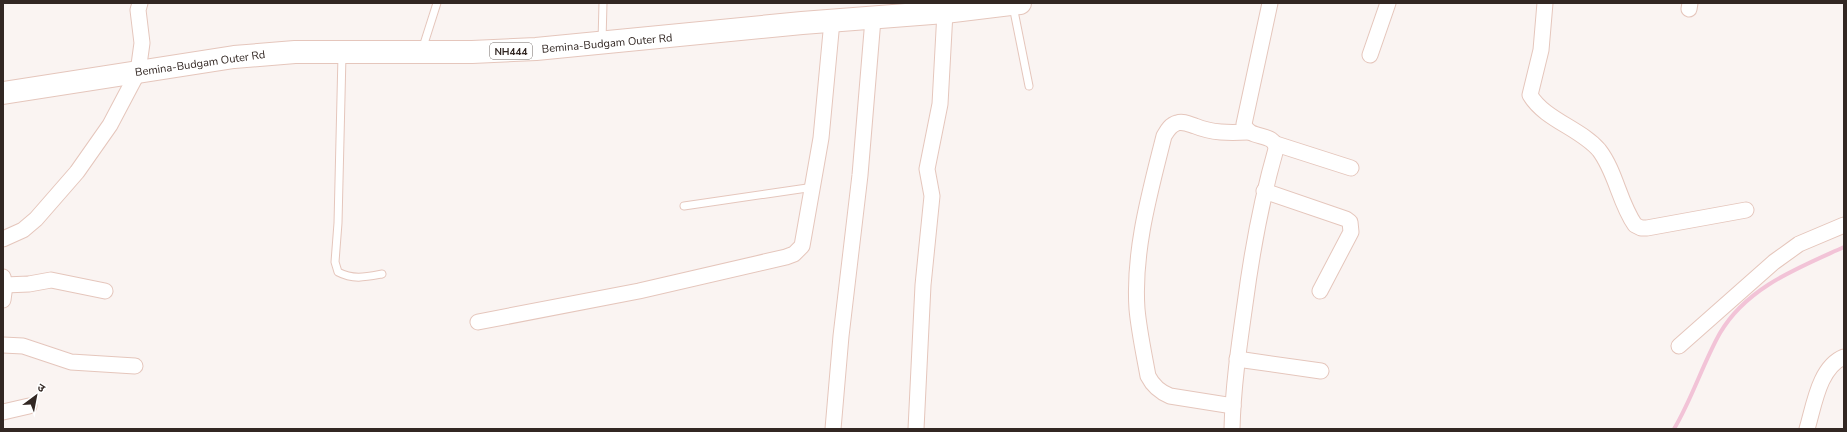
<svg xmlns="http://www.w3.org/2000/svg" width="1847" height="432" font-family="'Nunito Sans','Noto Sans Devanagari',sans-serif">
	<rect width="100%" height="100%" fill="#faf4f2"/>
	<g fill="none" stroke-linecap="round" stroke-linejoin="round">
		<path stroke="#f2c3d7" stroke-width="4" d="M1674,429C1692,399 1703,363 1720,333C1747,287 1798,268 1844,247"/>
		<defs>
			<g id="lane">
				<path d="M1013,6L1029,86"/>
				<path d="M602,41L603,3"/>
				<path d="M422,50L437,3"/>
				<path d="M342,55L338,223L335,262L338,272C353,280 366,277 382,274"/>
				<path d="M684,206L814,187"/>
			</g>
			<g id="street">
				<path d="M1545,3L1541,50L1530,95C1545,120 1580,128 1599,150C1616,172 1619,202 1635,225L1641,228H1647L1746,210"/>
				<path d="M1689,9L1690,3"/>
				<path d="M1370,55L1388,3"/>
				<path d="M1276,144L1351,168"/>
				<path d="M1264,191L1346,219L1350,222L1351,232L1320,291"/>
				<path d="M3,239L23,230L36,219L77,172L110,125L138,72L142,43L138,10L140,3"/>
				<path d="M5,285L29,284L51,280L105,291"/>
				<path d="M3,300L5,285L3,277"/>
				<path d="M478,322L639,291L786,257L794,254L802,246L821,138L832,21"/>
				<path d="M3,345L23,346L71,362L135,366"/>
				<path d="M1679,346L1774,262L1799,244L1844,225"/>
				<path d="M1237,359L1321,371"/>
				<path d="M1233,406L1170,396C1160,392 1153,386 1148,376C1144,354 1139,331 1137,309C1133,251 1150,192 1164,136C1167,131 1170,125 1177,123C1183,121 1189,124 1195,126C1212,133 1229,133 1248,132"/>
				<path d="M3,412L29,406"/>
				<path d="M833,429L841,336L860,175L873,19"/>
				<path d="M916,429L923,285L932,196L927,169L940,104L945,12"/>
				<path d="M1232,429C1233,387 1239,346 1245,304C1252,251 1261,201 1276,149C1275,131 1249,141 1244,124L1270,3"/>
				<path d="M1807,429C1814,406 1819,367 1844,357"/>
			</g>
			<path id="highway" d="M3,93L234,57L295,52H472L536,49L802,23L945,12L1020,3"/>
		</defs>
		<use href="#lane" stroke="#e5c6bc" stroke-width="9"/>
		<use href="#street" stroke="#e5c6bc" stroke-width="17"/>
		<use href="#highway" stroke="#e5c6bc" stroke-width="24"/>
		<use href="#lane" stroke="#fff" stroke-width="7"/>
		<use href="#street" stroke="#fff" stroke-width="15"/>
		<use href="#highway" stroke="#fff" stroke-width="22"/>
	</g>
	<g text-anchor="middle" stroke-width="3" stroke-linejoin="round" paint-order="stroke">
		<rect fill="#fff" stroke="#706865" stroke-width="1" x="490" y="43" width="42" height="16" rx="3"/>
		<g font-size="10" font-weight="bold" fill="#322723">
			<text x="511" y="55">NH444</text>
		</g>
		<g font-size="11" fill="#322723" stroke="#fff">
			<text transform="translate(607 43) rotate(-5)" y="4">Bemina-Budgam Outer Rd</text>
			<text transform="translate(200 63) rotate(-8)" y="4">Bemina-Budgam Outer Rd</text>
		</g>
	</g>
	<rect width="1847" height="432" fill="none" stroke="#322723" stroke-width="8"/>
	<g transform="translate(36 396) rotate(32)" stroke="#ffffff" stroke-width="3" paint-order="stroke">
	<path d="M0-3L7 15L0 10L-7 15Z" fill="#322723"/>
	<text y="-6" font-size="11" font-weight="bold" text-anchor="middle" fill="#322723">उ</text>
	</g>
</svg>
